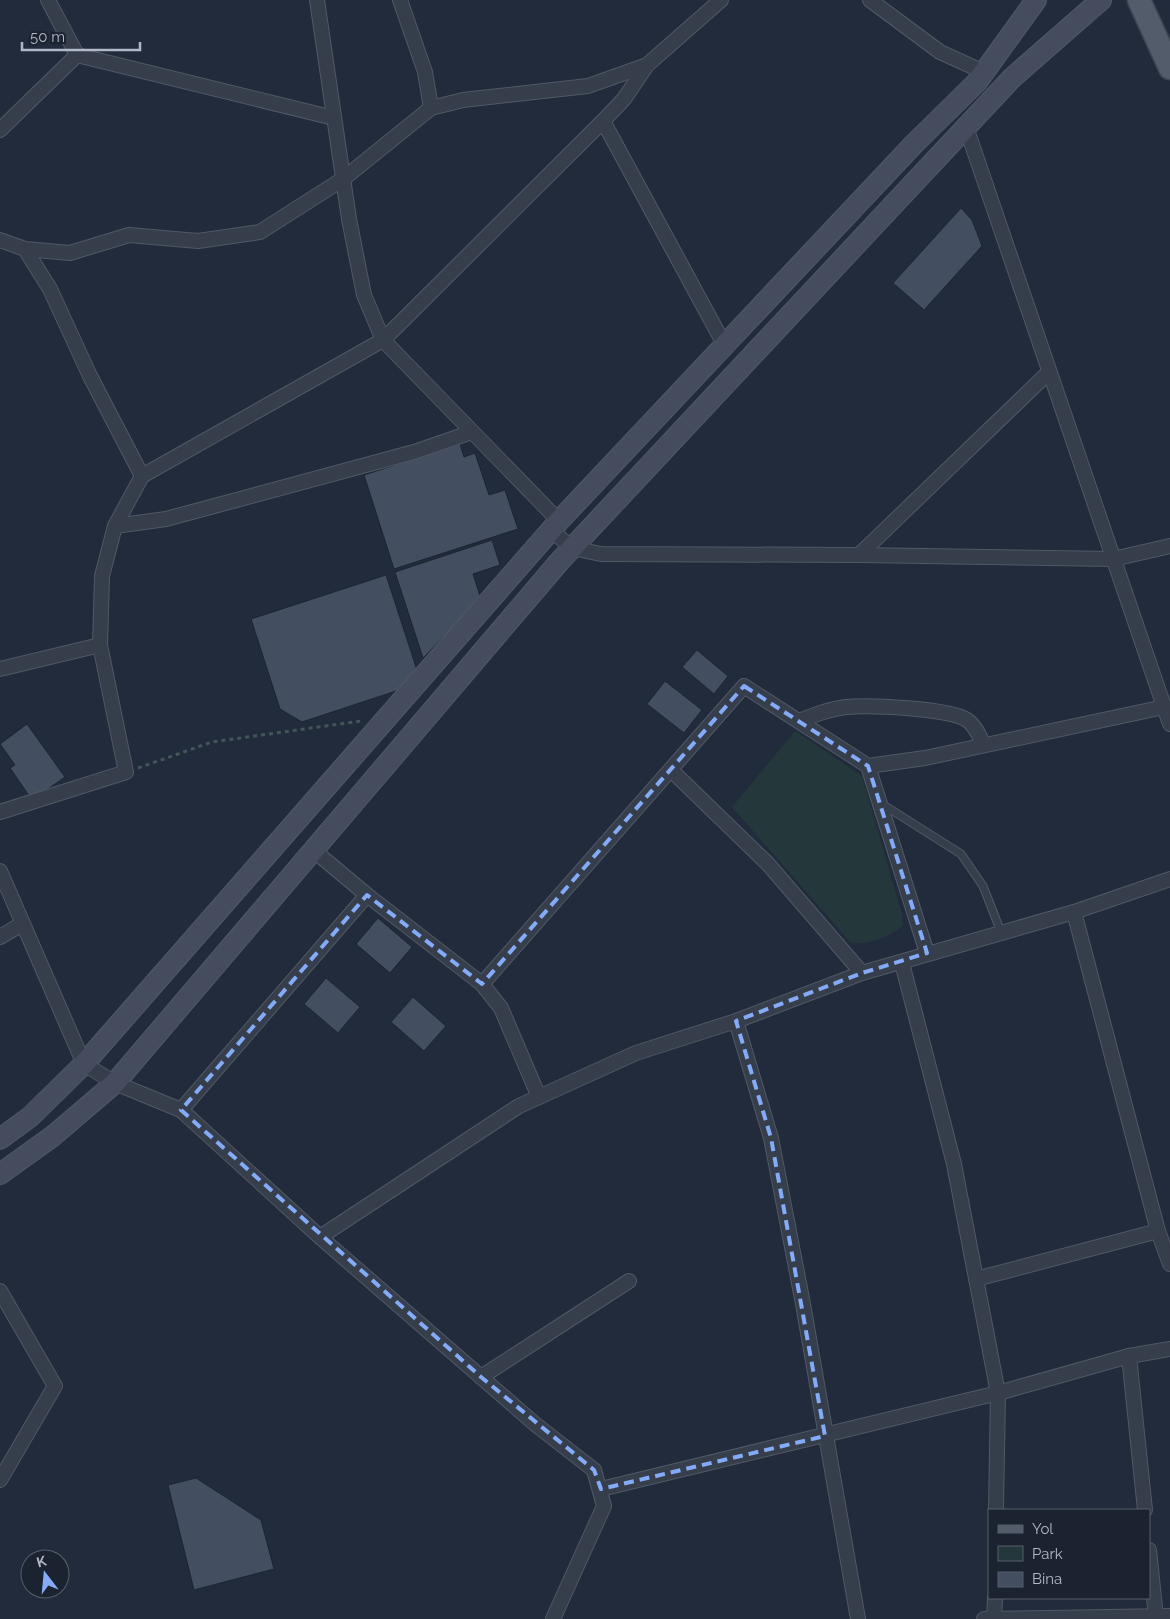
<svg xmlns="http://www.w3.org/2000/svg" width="1170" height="1619" font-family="Raleway,sans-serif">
	<rect width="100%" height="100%" fill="#222b3b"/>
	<path fill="#24383c" d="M795,731L862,776L902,914L903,926C890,936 868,945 851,943L732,807Z"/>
	<g fill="#434e60" stroke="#1d2432">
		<path d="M961,208L972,220L982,246L924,310L893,283Z"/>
		<path d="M460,444L464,457L475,453L489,495L505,490L518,529L394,569L364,475Z"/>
		<path d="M492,540L500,565L473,574L481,599L423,658L395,572Z"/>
		<path d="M386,575L417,670L399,690L302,722L280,709L251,619Z"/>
		<path d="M697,650L728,676L714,694L682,667Z"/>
		<path d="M665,681L702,710L684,733L647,704Z"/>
		<path d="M27,724L65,777L32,800L10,768L15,765L0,744Z"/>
		<path d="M378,918L412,947L390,973L356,944Z"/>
		<path d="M326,978L360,1007L338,1033L304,1004Z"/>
		<path d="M413,997L446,1026L424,1051L391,1022Z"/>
		<path d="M196,1478L261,1520L274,1569L194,1590L168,1485Z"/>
	</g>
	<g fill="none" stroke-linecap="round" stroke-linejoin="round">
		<defs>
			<path id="service" d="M882,804L961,854L983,886L1001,932"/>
			<g id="minor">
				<path d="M317,0L349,219L364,295L383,340L559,521"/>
				<path d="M400,0L425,72L431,108"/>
				<path d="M870,0L940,52L984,72"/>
				<path d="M77,55L334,118"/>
				<path d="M603,121L724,344"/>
				<path d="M966,127L1170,724"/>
				<path d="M0,130L77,55L48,0"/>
				<path d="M0,240L25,249L70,253L129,235L198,241L260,232L343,179L431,108L463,100L588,86L647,65L721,0"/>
				<path d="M25,249L50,289L90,376L142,476"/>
				<path d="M115,526L166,519L414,452L472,432"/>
				<path d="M551,530L572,548L601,554L859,555L1113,559L1170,546"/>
				<path d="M859,555L1049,372"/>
				<path d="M0,669L100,645"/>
				<path d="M799,721C814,715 829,709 846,707C869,705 949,708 967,720C976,726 979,736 984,745"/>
				<path d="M868,766L925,758L1164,707"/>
				<path d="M671,770L768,864L862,973"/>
				<path d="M0,812L126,772L100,645L102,576L115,526L142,476L383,340L603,121L624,99L647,65"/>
				<path d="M312,849L367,895L482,984L501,1008L539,1097"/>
				<path d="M0,871L84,1064L115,1083L181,1110L320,1237L481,1377L535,1424L594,1470L604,1506L553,1619"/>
				<path d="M1074,912L1158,1231L1170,1264"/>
				<path d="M0,937L22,924"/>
				<path d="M902,963L954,1164L998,1393L996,1510"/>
				<path d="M482,984L744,686L868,766L927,953"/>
				<path d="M736,1021L771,1138L803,1304L858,1619"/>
				<path d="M181,1110L367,895"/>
				<path d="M320,1237L519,1106L636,1053L736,1021L862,973L1074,912L1170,879"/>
				<path d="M976,1279L1158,1231"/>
				<path d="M0,1291L55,1386L0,1480"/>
				<path d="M1129,1356L1145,1510"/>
				<path d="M481,1377L629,1281"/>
				<path d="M601,1489L998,1393L1129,1356L1170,1349"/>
				<path d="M1149,1550L1156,1617"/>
				<path d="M984,1619L1170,1616"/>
				<path d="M994,1619L995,1598"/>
			</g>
			<g id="secondary">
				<path d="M0,1139L30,1117L84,1064L559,521L913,145L977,82L1036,0"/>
				<path d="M0,1174L53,1136L115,1083L559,562L1012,78L1101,0"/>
			</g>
			<path id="primary" d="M1139,0L1170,68"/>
		</defs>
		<use href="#service" stroke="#515866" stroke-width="9"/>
		<use href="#minor" stroke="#515866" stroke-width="16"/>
		<use href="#secondary" stroke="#515866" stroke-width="22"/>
		<use href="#primary" stroke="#3f4654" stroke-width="25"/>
		<path stroke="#425559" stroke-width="3" stroke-dasharray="4 4" stroke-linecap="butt" d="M138,768L212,742L361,721"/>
		<use href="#service" stroke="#363d4b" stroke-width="7"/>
		<use href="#minor" stroke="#363d4b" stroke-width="14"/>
		<use href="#secondary" stroke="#444c5e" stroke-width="20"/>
		<use href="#primary" stroke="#535c6b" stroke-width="22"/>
	</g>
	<path fill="none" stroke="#84abf8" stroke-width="4" stroke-dasharray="10 6" stroke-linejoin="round" d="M744,686L868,766L927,953L862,973L736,1021L771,1138L825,1436L601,1489L594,1470L481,1377L181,1110L367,895L482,984Z"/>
	<rect x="988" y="1509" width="162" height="90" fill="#1b2230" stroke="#575e6c"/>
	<rect x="998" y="1525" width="25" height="8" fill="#535c6b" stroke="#575e6c"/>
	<text x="1032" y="1534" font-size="15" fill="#b1b8c7">Yol</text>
	<rect x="998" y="1546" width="25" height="15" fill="#24383c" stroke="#575e6c"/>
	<text x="1032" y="1559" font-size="15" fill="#b1b8c7">Park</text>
	<rect x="998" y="1572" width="25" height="15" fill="#434e60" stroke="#575e6c"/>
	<text x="1032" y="1584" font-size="15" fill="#b1b8c7">Bina</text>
	<g transform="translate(45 1574) rotate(344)"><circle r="24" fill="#1b2230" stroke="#575e6c"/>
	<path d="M0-4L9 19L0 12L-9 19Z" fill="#84abf8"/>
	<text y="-8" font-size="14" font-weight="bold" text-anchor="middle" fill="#b1b8c7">K</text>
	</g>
	<path d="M22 42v8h118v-8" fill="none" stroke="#b1b8c7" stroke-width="2.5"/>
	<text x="30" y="42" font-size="15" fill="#b1b8c7" stroke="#1b2230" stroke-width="4" paint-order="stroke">50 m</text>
</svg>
